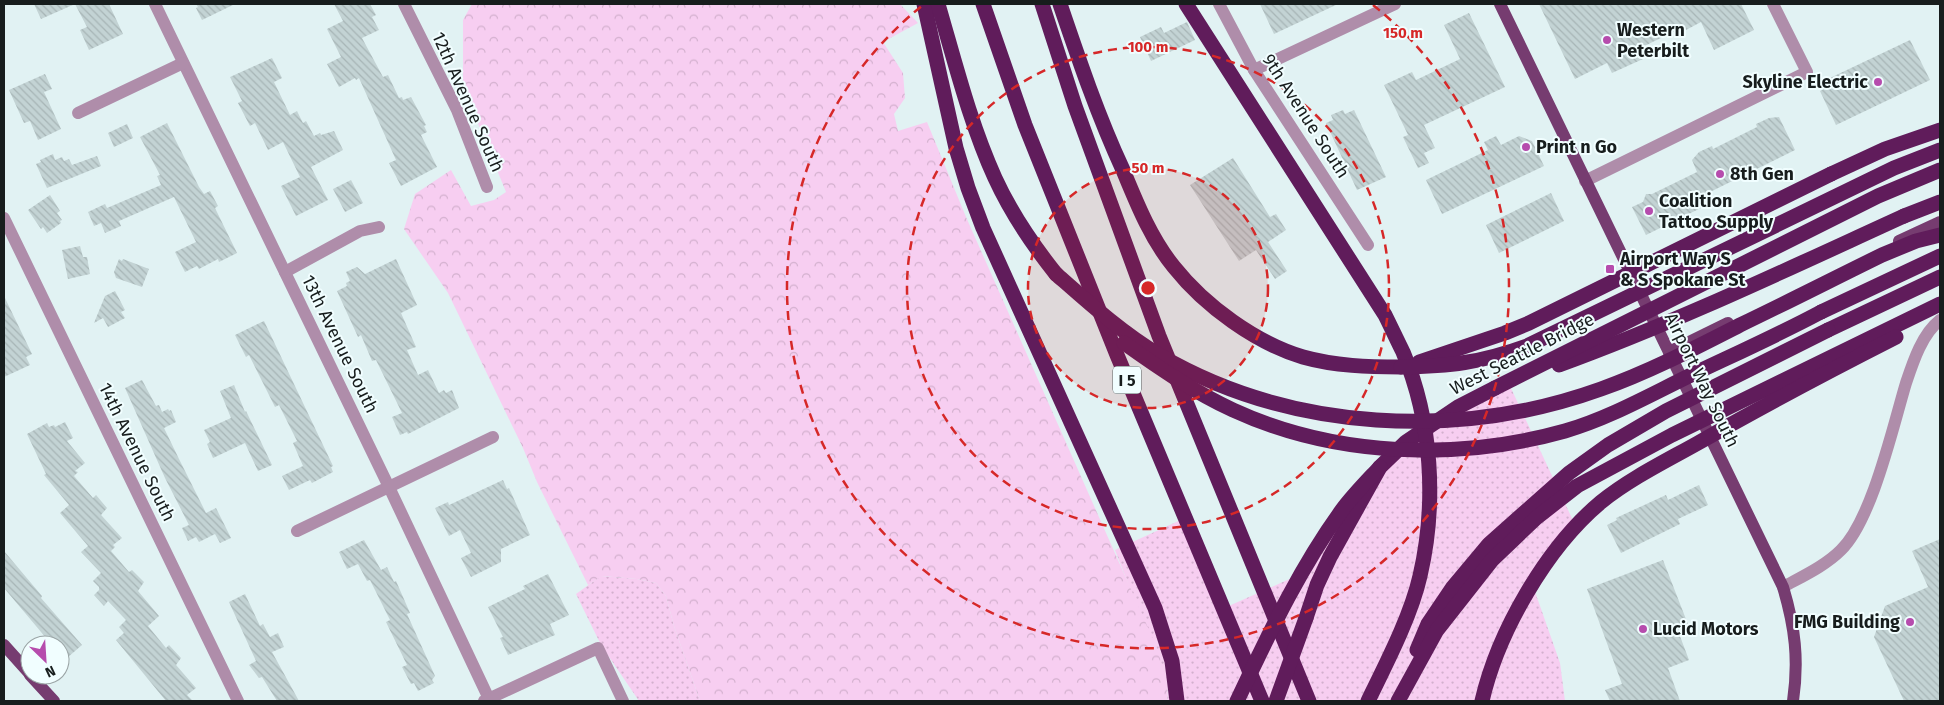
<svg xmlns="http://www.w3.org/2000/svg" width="1944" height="705" font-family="'Fira Sans',sans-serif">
	<defs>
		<pattern id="grass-dots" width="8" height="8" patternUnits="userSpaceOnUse" patternTransform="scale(1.25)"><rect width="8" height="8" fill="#f7cef1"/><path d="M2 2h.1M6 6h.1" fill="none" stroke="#d3b0ce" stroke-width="1.8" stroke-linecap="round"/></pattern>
		<pattern id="forest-crowns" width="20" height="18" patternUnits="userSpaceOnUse" patternTransform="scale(1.25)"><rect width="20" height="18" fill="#f7cef1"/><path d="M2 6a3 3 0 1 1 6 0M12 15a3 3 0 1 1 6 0" fill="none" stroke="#d3b0ce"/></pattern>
		<pattern id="building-back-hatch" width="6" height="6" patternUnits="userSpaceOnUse" patternTransform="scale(1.25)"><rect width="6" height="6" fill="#c3d3d4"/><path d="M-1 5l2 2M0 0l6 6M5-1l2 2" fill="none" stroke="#a7b5b6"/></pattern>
	</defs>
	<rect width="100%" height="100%" fill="#e1f2f3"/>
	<g fill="url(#grass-dots)">
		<path d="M1509,384L1577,529L1533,586L1560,663L1565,701H1167L1168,686L1115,550L1185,518L1222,609L1312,569L1344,517L1390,466L1447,418Z"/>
		<path d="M601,576L637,579L656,583L666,596L674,626L700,701H639L601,645L576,594Z"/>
	</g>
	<path fill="url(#forest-crowns)" d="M472,4H900L918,23L883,42L903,73L905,98L894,114L898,131L927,122L966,217L1157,648L1168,686L1167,701H700L674,626L666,596L656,583L637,579L602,576L588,585L537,482L523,448L448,293L404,229L415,194L451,170L471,206L494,200L506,192L463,87V20Z"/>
	<g fill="url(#building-back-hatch)">
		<path d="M34,4H109L123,34L89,50L80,30L87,27L75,4L41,19Z"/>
		<path d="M196,4H235L202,20L196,8L198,7Z"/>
		<path d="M334,4H370L376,15L372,17L379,30L362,38L383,77L388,75L399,98L402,97L403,100L411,97L426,125L424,126L427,132L421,135L437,167L401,186L389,163L396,160L359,78L356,80L355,78L339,87L327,64L341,57L327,29L343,21Z"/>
		<path d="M1260,4H1338L1274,34Z"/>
		<path d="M1539,4H1741L1754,30L1714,50L1701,22L1686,30L1684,27L1638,49L1643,59L1612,73L1607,63L1575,79Z"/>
		<path d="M1469,13L1505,87L1424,125L1435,148L1424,153L1429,163L1418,168L1403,137L1408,135L1384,85L1412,72L1416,80L1460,59L1444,25Z"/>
		<path d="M1187,22L1195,40L1151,61L1140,37L1161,27L1164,33Z"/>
		<path d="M1910,40L1930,80L1836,125L1820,91L1833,84L1830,78Z"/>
		<path d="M272,58L282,78L274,82L290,115L297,111L303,123L306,121L314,136L320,133L321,135L334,131L343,150L311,167L328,200L296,216L281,186L300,177L283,142L268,150L255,123L250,126L238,103L242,101L230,77Z"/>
		<path d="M45,74L52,89L44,92L61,129L38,140L30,121L24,123L9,90Z"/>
		<path d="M1343,110L1345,114L1354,110L1386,177L1357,190L1326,123L1333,120L1331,115Z"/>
		<path d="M1779,117L1795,150L1708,193L1713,202L1646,235L1632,207L1643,202L1646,194H1652L1697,172L1692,160L1699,152L1712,146L1713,149L1757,127L1756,124L1769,118Z"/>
		<path d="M167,123L199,187L204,194L210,191L218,206L215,208L237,253L219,262L218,259L199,269L197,266L185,272L175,252L196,242L174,197L119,221L121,226L105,233L101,223L94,226L88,212L105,204L107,208L161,185L157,176L160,175L140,137Z"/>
		<path d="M127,124L133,138L114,147L108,133Z"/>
		<path d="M1496,136L1501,145L1519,136L1532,141L1544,166L1442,214L1426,180L1488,150L1484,142Z"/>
		<path d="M53,154L55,160L62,157L64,161L69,159L72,165L97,156L101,166L47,188L36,164L41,162L40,160Z"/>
		<path d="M1233,158L1270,217L1276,214L1286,230L1268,242L1287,271L1275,279L1256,250L1239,261L1190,185Z"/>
		<path d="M351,180L363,203L345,212L333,189Z"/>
		<path d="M1551,193L1564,221L1499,253L1486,225Z"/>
		<path d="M50,195L60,211L57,213L62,220L60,221L61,223L47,233L43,227L41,229L28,210Z"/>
		<path d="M80,246L83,257H87L90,274L68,279L62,250Z"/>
		<path d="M119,259L122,261L123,259L149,269L142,287L116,278L114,272Z"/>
		<path d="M396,259L417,305L401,313L416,347L407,350L418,375L428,370L439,393L444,390L446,393L452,390L459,408L408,434L407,432L400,435L392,417L402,413L376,360L372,361L361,335L358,337L337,291L347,286L346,283L350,281L346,272L357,267L365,274Z"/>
		<path d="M115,291L125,310L121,312L125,318L108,327L103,318L94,323L105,296Z"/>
		<path d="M4,296L32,354L26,357L30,365L4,377Z"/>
		<path d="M264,321L333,466L331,467L333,472L312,483L310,480L289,490L282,476L303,466L293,443L297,441L279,405L275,407L249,355L246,357L235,335Z"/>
		<path d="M142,380L156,406L159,405L162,412L168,409L169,411L171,410L176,422L164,428L179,459L206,513L216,508L231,538L220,543L215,534L199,542L196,537L188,541L182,528L189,525L165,478L125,388Z"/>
		<path d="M234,385L245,412L246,411L272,465L258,471L245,443L213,458L207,444L210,442L204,430L231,418L220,391Z"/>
		<path d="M65,422L73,438L67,441L85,463L75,471L78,472L74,476L93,498L96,495L107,508L101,515L122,538L113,545L115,547L111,551L129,572L132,570L144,582L138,591L159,616L148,626L166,648L169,645L181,658L176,665L196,688L187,695L193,701H166L116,640L124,633L119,627L126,620L108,601L104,606L94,595L99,590V587L93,581L101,573L81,552L88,546L60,513L69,505L44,475L46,474L27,434L47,423L49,427L54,425L55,427Z"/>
		<path d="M503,480L507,489L509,488L530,535L501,549V562L471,577L461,558L471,553L460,530L449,536L435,508L448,502L449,505Z"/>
		<path d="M1699,485L1708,505L1678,519L1680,524L1621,553L1607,525L1617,520L1616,518L1666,495L1668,500Z"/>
		<path d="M1940,539V701H1904L1874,637L1885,606L1928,587L1912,551Z"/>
		<path d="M364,540L381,570L387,567L394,582L396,581L410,613L407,614L435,676L432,680L434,683L418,691L414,683L411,684L402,667L407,665L386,622L390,620L370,580L367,581L358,564L347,569L339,552Z"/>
		<path d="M4,551L42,596L41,598L82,645L60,664V645H52L4,588Z"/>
		<path d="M1663,560L1689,627L1678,631L1689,660L1668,668L1680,701H1610L1605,690L1622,684L1587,589Z"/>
		<path d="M548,574L569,615L550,624L555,635L508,655L500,638L503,637L488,607L525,589L523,586Z"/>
		<path d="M245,594L260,626L263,624L270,637L278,633L284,647L272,652L299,701H277L262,677L259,678L249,665L256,661L229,602Z"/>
	</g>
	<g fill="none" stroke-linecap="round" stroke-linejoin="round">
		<g stroke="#af8daa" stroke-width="12">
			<path d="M155,4L389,487L490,701"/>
			<path d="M404,4L457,110L487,187"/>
			<path d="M1219,4L1254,70L1368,245"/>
			<path d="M1254,70L1395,4"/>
			<path d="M78,113L183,63"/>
			<path d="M1585,181L1807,72L1773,4"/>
			<path d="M4,218L238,701"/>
			<path d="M285,272L360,231L379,227"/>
			<path d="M297,531L493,437"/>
			<path d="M1783,587C1803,576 1825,566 1841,550C1872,520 1893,426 1906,383C1913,362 1922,334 1940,320"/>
			<path d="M484,701L598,648L623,701"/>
		</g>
		<g stroke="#763c70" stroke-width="12">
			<path d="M1500,4L1783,587C1795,627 1799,660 1793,701"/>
			<path d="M1899,241L1940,222"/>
			<path d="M1669,352L1728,323"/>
			<path d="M4,645L30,674"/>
			<path d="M30,675L54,701"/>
		</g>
		<g stroke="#601c5b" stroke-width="15">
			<path d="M924,4L956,148L968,188L983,228L1155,608L1172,661L1177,701"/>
			<path d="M938,4C955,62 970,123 995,178C1011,213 1032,244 1056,274"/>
			<path d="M983,4L1025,125L1117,355L1262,701"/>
			<path d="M1042,4L1075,106L1159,336L1309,701"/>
			<path d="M1060,4C1079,60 1098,116 1123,170C1137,204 1151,239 1174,267C1205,306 1256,343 1303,357C1335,366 1369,367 1401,367"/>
			<path d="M1831,174L1885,149L1940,130"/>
			<path d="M1904,216L1940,202"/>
			<path d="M1821,312L1940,256"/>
			<path d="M1828,330L1940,277"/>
			<path d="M1306,618L1317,585L1330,557L1380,467L1406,442L1458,407L1495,388"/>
		</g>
		<g stroke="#601c5b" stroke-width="15">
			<path d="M1186,4L1385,315C1391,327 1397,340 1403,352C1432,421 1437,503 1420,576C1411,616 1386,664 1368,701"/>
			<path d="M1056,274C1089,303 1122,333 1159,355C1291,432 1459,440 1601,389C1649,372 1695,348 1740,325C1788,302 1835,278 1882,255L1916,241L1940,235"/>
			<path d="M1124,343C1159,368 1194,392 1233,410C1335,457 1458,461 1565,431C1609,418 1648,396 1689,376C1733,355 1778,335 1821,312"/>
			<path d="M1419,362L1505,333L1529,323L1831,174"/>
			<path d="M1559,365C1677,322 1790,268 1904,216"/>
			<path d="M1401,367C1450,366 1480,363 1527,346L1894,168L1940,150"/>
			<path d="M1495,388L1878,196L1940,170"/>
			<path d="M1417,650L1428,624L1453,587L1489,544L1569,473L1608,445L1666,411L1828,330"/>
			<path d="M1237,701C1268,636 1299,569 1342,510C1353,495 1367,481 1380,467"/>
			<path d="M1276,701L1306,618"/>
			<path d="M1398,701L1437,630L1492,560L1536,518L1577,486L1672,435L1940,304"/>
			<path d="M1482,701C1498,632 1546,548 1601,502C1631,478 1666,461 1698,443C1763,406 1829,371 1896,337"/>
		</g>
	</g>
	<circle cx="1148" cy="288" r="120" fill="#d62828" fill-opacity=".12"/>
	<g fill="none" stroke="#d62828" stroke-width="2.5" stroke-dasharray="9 6">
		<circle cx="1148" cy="288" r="120"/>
		<circle cx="1148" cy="288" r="241"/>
		<path d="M1373 5A361 361 0 1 1 923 5"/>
	</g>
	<g fill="#b64cad" stroke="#f1feff" stroke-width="2">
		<circle cx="1607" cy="40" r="5"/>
		<circle cx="1878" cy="82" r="5"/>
		<circle cx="1526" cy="147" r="5"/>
		<circle cx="1720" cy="174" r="5"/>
		<circle cx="1649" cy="211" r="5"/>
		<rect x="1605" y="264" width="10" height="10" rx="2.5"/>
		<circle cx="1910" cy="622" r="5"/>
		<circle cx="1643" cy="629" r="5"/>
	</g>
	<g text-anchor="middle" stroke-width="4" stroke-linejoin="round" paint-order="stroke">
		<rect fill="#f1feff" stroke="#586061" stroke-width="1" x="1113" y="366.5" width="28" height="27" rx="4"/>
		<g font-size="16" font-weight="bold" fill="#171d1d">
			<text x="1127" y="386">I 5</text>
		</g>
		<g font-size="18" font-weight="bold" fill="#171d1d" stroke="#f1feff" text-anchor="start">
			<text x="1617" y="36">Western<tspan x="1617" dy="21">Peterbilt</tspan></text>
			<text x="1868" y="88" text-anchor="end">Skyline Electric</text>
			<text x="1536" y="153">Print n Go</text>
			<text x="1730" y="180">8th Gen</text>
			<text x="1659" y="207">Coalition<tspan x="1659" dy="21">Tattoo Supply</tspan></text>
			<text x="1620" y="265">Airport Way S<tspan x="1620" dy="21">&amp; S Spokane St</tspan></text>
			<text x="1900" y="628" text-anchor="end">FMG Building</text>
			<text x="1653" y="635">Lucid Motors</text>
		</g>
		<g font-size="18" fill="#171d1d" stroke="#f1feff">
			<text transform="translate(468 102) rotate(66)" y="6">12th Avenue South</text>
			<text transform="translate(1306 116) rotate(57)" y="6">9th Avenue South</text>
			<text transform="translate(340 344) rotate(64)" y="6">13th Avenue South</text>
			<text transform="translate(1522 354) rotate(-27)" y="6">West Seattle Bridge</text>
			<text transform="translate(1702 380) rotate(64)" y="6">Airport Way South</text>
			<text transform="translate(137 452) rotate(64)" y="6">14th Avenue South</text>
		</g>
	</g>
	<circle cx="1148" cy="288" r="8" fill="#d62828" stroke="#f1feff" stroke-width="2.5"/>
	<g font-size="15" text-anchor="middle" font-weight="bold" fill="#d62828" stroke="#f1feff" stroke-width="4" stroke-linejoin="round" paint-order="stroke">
		<text x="1403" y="38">150 m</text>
		<text x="1148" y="52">100 m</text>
		<text x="1148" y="173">50 m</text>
	</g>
	<rect width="1944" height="705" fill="none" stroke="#171d1d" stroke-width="10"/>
	<g transform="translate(45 660) rotate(155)"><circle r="24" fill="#f1feff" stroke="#9aa4a5"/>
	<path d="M0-4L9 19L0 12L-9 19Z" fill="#b64cad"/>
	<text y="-8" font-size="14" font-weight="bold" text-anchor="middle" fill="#171d1d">N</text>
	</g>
</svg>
